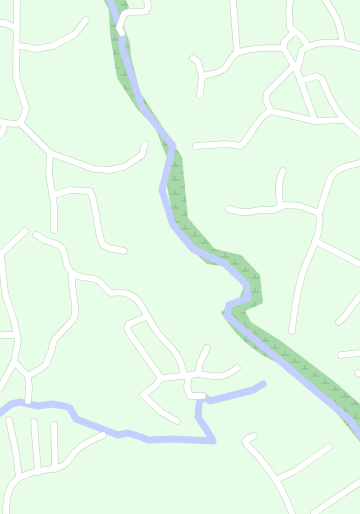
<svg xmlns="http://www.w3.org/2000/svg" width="360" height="514" font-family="'Roboto Condensed',sans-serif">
	<defs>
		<pattern id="wetland-marsh" width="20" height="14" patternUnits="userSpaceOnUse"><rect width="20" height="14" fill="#a6d8a8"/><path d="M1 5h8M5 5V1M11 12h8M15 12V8" fill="none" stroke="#8eb990"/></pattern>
	</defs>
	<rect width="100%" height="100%" fill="#e7fde7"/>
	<path fill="url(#wetland-marsh)" d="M104,0H126L129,7L123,25L130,43L131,57L140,92L182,157L188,218L215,249L241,255L260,275L263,303L245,311L251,322L281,341L335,382L360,404V442C339,416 319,389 291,369C283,364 274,362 266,357C247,346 232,331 221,312L239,299L245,283L223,266L207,264L181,240L173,218L165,176L167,158L155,127L137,109L117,78L110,33L109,10Z"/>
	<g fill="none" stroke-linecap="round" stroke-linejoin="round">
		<g stroke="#c3cffd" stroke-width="7">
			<path d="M110,0L122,33V47L142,107L173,146L162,190L173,225L193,249L225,264L246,284L248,298L229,305L227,316L350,420L360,435"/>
			<path d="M0,413L11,404L20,402L38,406L52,404L64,406L70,408L76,419L118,435L128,433L141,437L148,440L173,439L213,441L208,432L198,417L199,404L203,396L210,401L253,390L263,384"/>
		</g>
		<defs>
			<g id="minor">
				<path d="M17,0L16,77L26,108L24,116L20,123"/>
				<path d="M233,0L237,52"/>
				<path d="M290,0L289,11L290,28L301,36L308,46"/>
				<path d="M325,0C335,13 342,26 342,43"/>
				<path d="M0,23H5L17,29"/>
				<path d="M122,33L119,28L124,14C132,9 138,14 146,11L148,7L147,0"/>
				<path d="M17,46L28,47L35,49L53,46L75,34L86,20"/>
				<path d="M284,49V42L294,32"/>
				<path d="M193,58L198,62L202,76L200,95"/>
				<path d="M202,76C210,74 219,74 225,68C229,63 231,56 237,53C244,49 277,46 284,49L297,71"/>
				<path d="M300,81L317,76L322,79C331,103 339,118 360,133"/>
				<path d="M271,111L266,100L267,93L293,67"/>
				<path d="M315,121L297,71L302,50C319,39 342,42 360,48"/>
				<path d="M0,122L14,124L20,123"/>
				<path d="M20,123L50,153L94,169L109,170L124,167L142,155L145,144"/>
				<path d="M0,135L3,131L4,123"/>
				<path d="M196,146L226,144L241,146C252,135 257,117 271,111L315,121L345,120"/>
				<path d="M50,153L49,174L54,205V230"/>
				<path d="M53,195L70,190L90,191C98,208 95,228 103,245L109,248L124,251"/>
				<path d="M281,206C278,194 277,183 283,171"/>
				<path d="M229,209L241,212H249L260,210H273L286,205L300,206L319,213"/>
				<path d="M36,235C40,236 41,238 44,240C50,243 59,242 63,250C67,258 64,267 74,274C81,279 88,277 95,279C103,282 104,289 111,293C119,292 128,292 135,298C143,305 146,315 152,324C165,347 179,346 184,376L198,374L200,363L207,348"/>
				<path d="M315,241L360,264"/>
				<path d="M0,255L25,231"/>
				<path d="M148,316L129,324L127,328L130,334L161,378"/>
				<path d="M339,322L345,316L360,296"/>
				<path d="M292,331C294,311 297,291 303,272C309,254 323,233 319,213L330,179C336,167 349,166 360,163"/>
				<path d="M0,335H16"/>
				<path d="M341,355L360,353"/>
				<path d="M14,362L28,376L29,388L28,401"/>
				<path d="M358,373L360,374"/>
				<path d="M198,374C216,376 222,380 237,368"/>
				<path d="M28,376L42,368L46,364L51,352L54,340L72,321L75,315V305L72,284V273"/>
				<path d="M189,376L187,387L190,396H203"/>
				<path d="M161,378L155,386L143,395L161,412L177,421"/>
				<path d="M161,378L184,376"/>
				<path d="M0,388L14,362L18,341L14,321L5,293L1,255"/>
				<path d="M9,420L16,453L19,477"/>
				<path d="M34,422L38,472"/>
				<path d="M54,425L55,469"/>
				<path d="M254,436L246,440L245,442C250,449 257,454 262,461C275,477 286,495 292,514"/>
				<path d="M276,480L295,471L329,447"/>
				<path d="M314,513L360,482"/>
				<path d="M6,514C6,483 14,475 45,470C52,469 59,469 65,464C70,461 72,454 77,450C84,443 95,439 103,435"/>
			</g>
		</defs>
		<use href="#minor" stroke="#bbd0bb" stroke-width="7"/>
		<use href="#minor" stroke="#fff" stroke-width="6"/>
	</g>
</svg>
